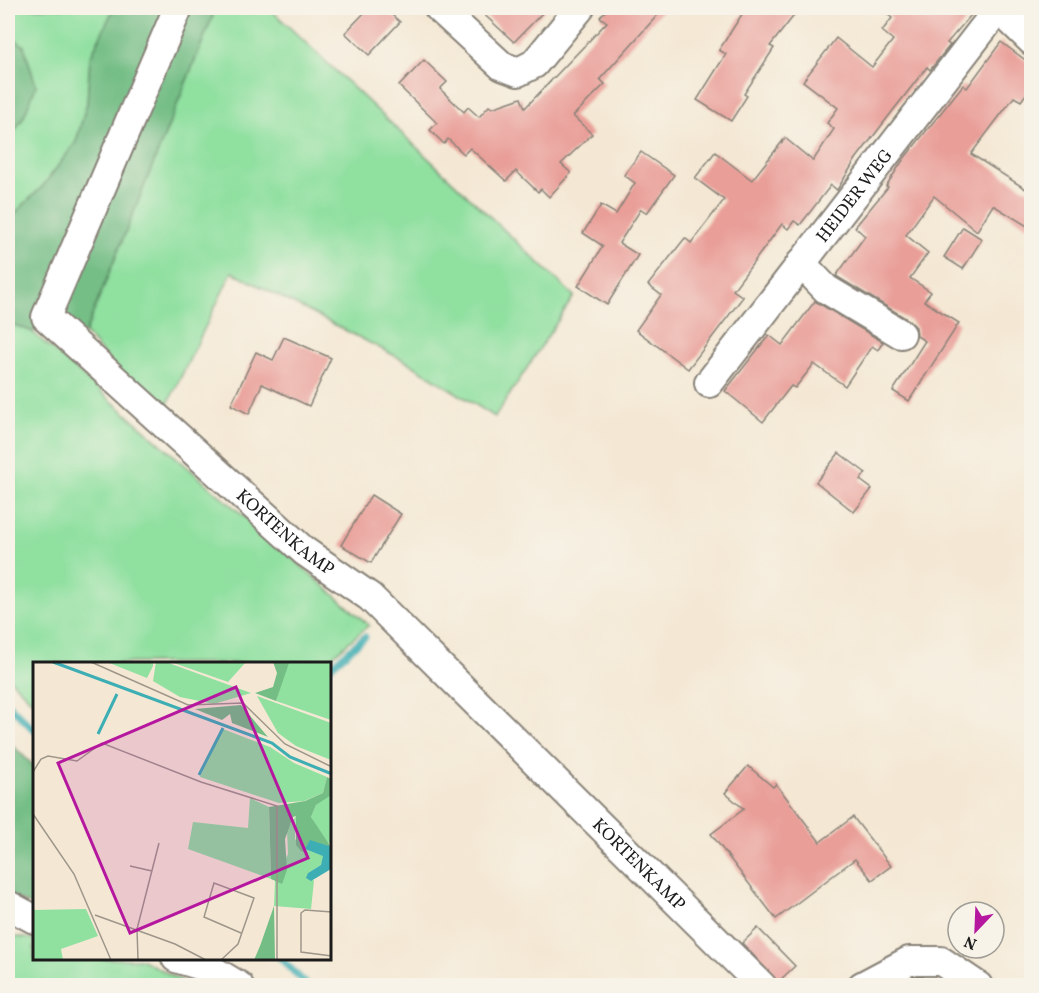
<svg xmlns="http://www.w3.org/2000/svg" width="1039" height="993" font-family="Vollkorn,serif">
	<rect width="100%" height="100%" fill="#f7f3e8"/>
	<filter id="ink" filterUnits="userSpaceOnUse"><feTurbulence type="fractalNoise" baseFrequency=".0167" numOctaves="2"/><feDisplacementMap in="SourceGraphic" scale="12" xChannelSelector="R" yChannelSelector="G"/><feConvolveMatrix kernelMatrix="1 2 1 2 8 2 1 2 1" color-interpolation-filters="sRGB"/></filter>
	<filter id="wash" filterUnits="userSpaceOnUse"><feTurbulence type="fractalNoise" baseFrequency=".008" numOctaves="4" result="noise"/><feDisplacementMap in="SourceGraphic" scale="24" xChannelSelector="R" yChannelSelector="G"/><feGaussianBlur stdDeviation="1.35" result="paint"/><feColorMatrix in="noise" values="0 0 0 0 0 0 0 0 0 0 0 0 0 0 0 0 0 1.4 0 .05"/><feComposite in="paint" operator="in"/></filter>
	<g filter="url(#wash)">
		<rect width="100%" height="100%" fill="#f4e8d4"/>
		<g fill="#90e0a0" stroke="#567e5e" stroke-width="1.5">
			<path d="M8,8H114L90,58L87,103L76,142L43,186L8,220V142L24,116V46L8,34Z"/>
			<path d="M216,8H269L574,296L495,417L409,363L232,272L161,418L85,333Z"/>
			<path d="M8,323L31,331L369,625L324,663H34V703L8,677Z"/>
			<path d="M8,936L34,939V958L141,959L189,985H8Z"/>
		</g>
		<g fill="#74be86" stroke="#486d51" stroke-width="1.5">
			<path d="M114,8H216L85,333L31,331L8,323V220L43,186L76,142L87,103L90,58Z"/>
			<path d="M8,34L24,46L36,86L24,116L8,142Z"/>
			<path d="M8,741L34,766V907L10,895L8,891Z"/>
		</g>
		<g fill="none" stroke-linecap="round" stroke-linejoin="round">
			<g stroke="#3caeb4" stroke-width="7">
				<path d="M330,667L365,637"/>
				<path d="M8,704L34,730"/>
				<path d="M280,958L308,986"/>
			</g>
		</g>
		<g id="blocks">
			<g fill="#e99e98">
				<path d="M369,8H384L400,22L369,55L345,33Z"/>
				<path d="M477,8H547L514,42Z"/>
				<path d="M608,8H664L600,79L605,84L573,116L592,134L561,164L571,173L549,197L541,189L538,192L516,171L506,181L470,148L464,154L448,139L444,144L430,130L437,123L399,86L424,60L447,82L440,89L464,112L468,107L479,117L489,106L492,108L521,98L525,108L607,22L600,17Z"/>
				<path d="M746,8H800L770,46L774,48L744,94L747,96L731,121L697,100L726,54L719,50Z"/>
				<path d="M880,8H977L947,43L950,45L930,70L927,67L888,117L856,159L837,190L831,185L800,225L794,221L788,229L782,224L733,290L743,297L688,369L636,330L661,295L648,285L685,238L691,243L724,200L695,178L715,152L752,180L785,138L813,161L834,129L827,123L838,108L803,81L836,38L872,67L893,40L882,31L892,18Z"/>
				<path d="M1001,42L1032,65V86L1021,101L1014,97L971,154L1032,193V229L993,205L977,231L934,196L906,235L928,253L910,278L931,292L924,301L959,323L909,401L893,391L925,341L917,336L916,327L909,320L836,276L865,236L855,227L888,187L886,186L903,160L963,85L967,88Z"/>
				<path d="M641,152L674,175L647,213L641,209L619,243L638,255L607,305L578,286L603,246L583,233L601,205L616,214L635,183L624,175Z"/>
				<path d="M963,227L982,239L963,269L944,257Z"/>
				<path d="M815,301L883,342L878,350L872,346L845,386L814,364L795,388L791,386L763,422L725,391L769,335L782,345Z"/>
				<path d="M284,337L331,358L309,406L262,384L249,414L231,405L256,352L273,360Z"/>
				<path d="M839,453L866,473L860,480L872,489L854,512L816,482Z"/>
				<path d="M371,495L401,514L371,563L341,545Z"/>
				<path d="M748,766L773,787L776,784L820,842L853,817L891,866L872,880L855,859L776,919L711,834L744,809L725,793Z"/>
				<path d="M758,928L795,966L778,982L742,943Z"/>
			</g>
		</g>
	</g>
	<g filter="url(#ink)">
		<use href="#blocks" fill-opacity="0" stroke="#888278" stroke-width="1.5"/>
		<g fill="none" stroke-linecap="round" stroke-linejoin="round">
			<defs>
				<g id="minor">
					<path id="s1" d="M178,8L46,317L304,551L370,597L762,986"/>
					<path d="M439,8L502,66L518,72L534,64L580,8"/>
					<path d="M998,8L1032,41"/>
					<path d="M801,263L826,289L901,334"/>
					<path id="s2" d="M709,383L999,8"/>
					<path d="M8,905L34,919"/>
					<path d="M176,958L209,968L239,986"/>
					<path d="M862,986L909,961H941L978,986"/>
				</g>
			</defs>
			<use href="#minor" stroke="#888278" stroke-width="32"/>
			<use href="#minor" stroke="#fff" stroke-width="28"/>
		</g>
	</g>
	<g text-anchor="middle" stroke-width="4.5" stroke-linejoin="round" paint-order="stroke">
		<g font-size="18" fill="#1c1c1c" stroke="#f7f3e8">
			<text dy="6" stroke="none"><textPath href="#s2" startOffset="237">HEIDER WEG</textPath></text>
			<text dy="6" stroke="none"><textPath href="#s1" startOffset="658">KORTENKAMP</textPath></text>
			<text dy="6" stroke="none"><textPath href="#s1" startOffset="1144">KORTENKAMP</textPath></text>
		</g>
	</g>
	<g transform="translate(33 662)">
		<rect width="298" height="298" fill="#f4e8d4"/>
		<path d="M74,0H120V4L114,16ZM123,0H133L218,31L181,42L147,35L120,19ZM138,0H213L195,20ZM255,0H298V58L243,39ZM224,34L298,61V98L263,84L245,71ZM190,67L237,85L261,101L294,115L290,131L271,139L246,141L167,115ZM296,132L298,133V182L292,179L278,155L283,143ZM217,136L236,145L238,217L155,187L160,160L215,166ZM263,154L262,177L272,187L291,194L288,203L275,211L281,219L278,247L241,244L242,219L255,192L254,167ZM53,247L65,274L28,287L30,298H0V248Z" fill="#90e0a0"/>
		<path d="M240,0L256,1L243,39L222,31L240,25L244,11ZM208,43L235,75L199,61L197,52L189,58L162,47ZM294,115L298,117V133L283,143L278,155L298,185L277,179L271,190L268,189L263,183V154L260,155L252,177L254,208L249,222L238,217L236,145L272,139L290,131ZM241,244L242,298H221L227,284Z" fill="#74be86"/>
		<path d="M277,178L299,185L298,207L278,219L273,216L275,211L288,203L290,194L272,187Z" fill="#3caeb4"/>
		<path fill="none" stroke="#3caeb4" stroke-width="3" d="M20,0L239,81L257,95L299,112M65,72L84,32M166,113L190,66"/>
		<path fill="none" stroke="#9e968a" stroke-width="1.5" d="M58,0L155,43L210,41L252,82L299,105M0,110L8,97L15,94L44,99L69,81L168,120L244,144V298M0,152L41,212L78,298M97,204L119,209M299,250L272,248L268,251V290L299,294M62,253L142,282L173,298M105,298L104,267L126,181M188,298L205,282L221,236L181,221L171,255L208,271"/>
		<path fill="#b5179e" fill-opacity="0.15" stroke="#b5179e" stroke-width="3" d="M203,25L275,196L97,271L25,101Z"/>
		<rect width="298" height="298" fill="none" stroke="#1c1c1c" stroke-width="3"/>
	</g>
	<rect width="1039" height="993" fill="none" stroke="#f7f3e8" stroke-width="30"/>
	<g transform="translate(976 930) rotate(203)"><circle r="28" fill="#f7f3e8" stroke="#9f9d96" stroke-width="1.5"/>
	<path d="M0-4.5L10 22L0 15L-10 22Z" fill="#b5179e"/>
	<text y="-9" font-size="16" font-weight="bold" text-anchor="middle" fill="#1c1c1c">N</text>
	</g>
</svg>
